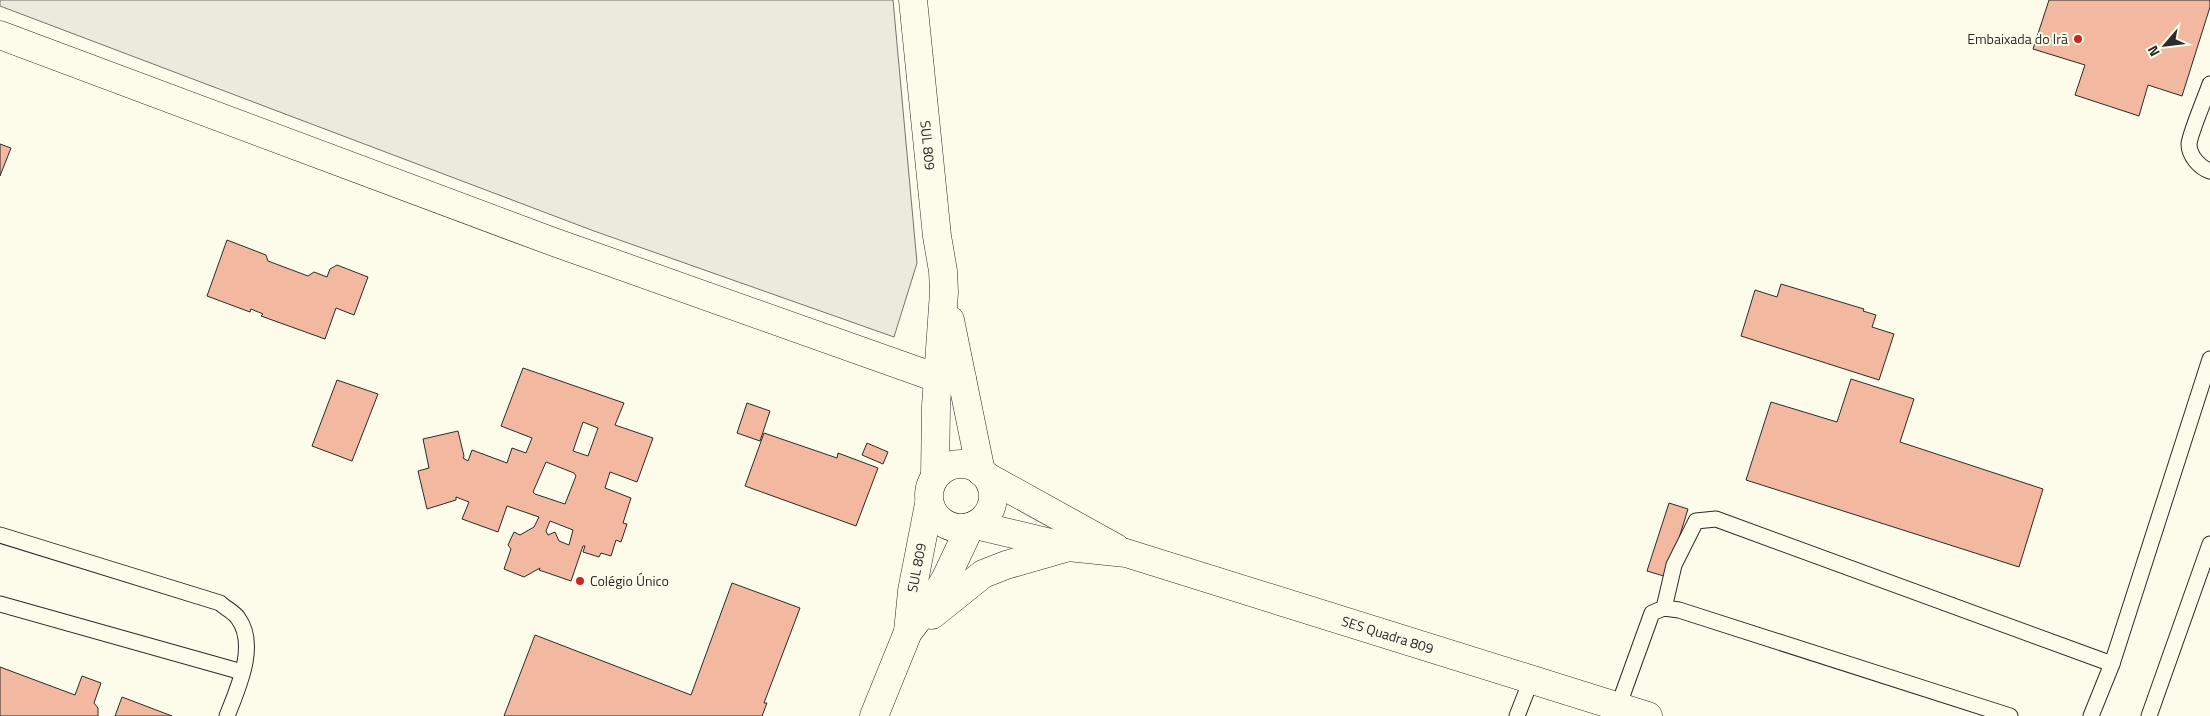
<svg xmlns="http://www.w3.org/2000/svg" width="2210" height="716" font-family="'Titillium Web',sans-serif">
	<rect width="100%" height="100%" fill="#fdfbea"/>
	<path fill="#ecebdb" stroke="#74746e" d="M0,0H893L917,263L894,337L594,231L0,6Z"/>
	<g fill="#f2b8a0" stroke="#2b2b2b" fill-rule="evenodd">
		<path d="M2049,0H2210V7L2182,96L2148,85L2139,116L2075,95L2085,65L2033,49Z"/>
		<path d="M0,144L11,148L0,176Z"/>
		<path d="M227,240L266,255L268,261L308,276L314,272L327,277L330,269L337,265L368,277L354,315L336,308L325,339L261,316L263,314L251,309L250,312L207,296Z"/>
		<path d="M1781,284L1864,309L1863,311L1876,315L1872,327L1894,334L1879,380L1741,336L1755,290L1777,297Z"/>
		<path d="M523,368L624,403L615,425L653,438L637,482L610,472L605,488L631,498L623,523L627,524L621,542L616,540L611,556L601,553L599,557L583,552L585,546H583L571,581L539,570L540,568L524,577L504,569L511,549L508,545L514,532L520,535L534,527L539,517L507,506L498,532L462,519L469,502L456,497V500L427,509L418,471L429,468L423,439L458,431L464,456L463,458L468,461L472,450L507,463L512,448L526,453L532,438L501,426ZM583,422L598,428L588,456L573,451ZM546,462L574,473L576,476L565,504L535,494L533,492ZM550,521L573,530L569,545L559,541L555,532L548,535L546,531Z"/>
		<path d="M1851,379L1914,399L1900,442L2043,489L2019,567L1746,480L1771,402L1837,422Z"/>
		<path d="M337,380L378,394L352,461L312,446Z"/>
		<path d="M747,403L770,411L760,441L737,433Z"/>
		<path d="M764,433L837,458L838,453L878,468L856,526L745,486Z"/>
		<path d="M867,443L888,452L883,464L862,455Z"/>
		<path d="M1669,503L1688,509L1667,577L1647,571Z"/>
		<path d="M732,583L800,608L764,703H767L762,716H504L535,635L691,695Z"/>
		<path d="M0,667L75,695L82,676L101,683L94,703L98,708V716H0Z"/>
		<path d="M122,697L172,716H115Z"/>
	</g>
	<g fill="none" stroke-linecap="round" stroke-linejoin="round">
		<defs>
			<g id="lane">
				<path d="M2210,84C2206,96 2190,133 2189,144C2189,156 2200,168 2210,171"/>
				<path d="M0,535L220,603C225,608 234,612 238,618C258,645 238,688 227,716"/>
				<path d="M0,604L242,672"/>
				<path d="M1664,608L1674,565L1696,521L1716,519L2112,664L2210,359"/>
				<path d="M1618,707L1652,613L1664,608L1679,610L2010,716"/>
				<path d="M1517,716L1531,680"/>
				<path d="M2091,716L2112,664"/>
				<path d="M2149,716L2210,544"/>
			</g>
			<g id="secondary">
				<path id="s1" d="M913,0L937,236L943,271L944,292L936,406L935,476"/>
				<path d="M0,35L551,241L937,378L962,379"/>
				<path d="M950,320L981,472"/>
				<circle cx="961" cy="496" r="32"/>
				<path d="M986,476L1116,548"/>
				<path id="s2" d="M975,525L1068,547L1126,553L1648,716"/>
				<path d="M932,615L983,574L1006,565L1065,548"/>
				<path id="s3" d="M908,632L912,591L929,504"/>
				<path d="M874,716L908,632L932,601L946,578L970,527"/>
			</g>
		</defs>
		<use href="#lane" stroke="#2b2b2b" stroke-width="17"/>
		<use href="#secondary" stroke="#2b2b2b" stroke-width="29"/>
		<use href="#lane" stroke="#fdfbea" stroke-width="15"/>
		<use href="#secondary" stroke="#fdfbea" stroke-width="28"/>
	</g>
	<g fill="#c62828" stroke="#fdfbea" stroke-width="2">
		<circle cx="2078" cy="39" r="5"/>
		<circle cx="580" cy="581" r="5"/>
	</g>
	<g text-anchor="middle" stroke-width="4" stroke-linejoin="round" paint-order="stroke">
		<g font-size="14" fill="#2b2b2b" stroke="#fdfbea" text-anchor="end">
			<text x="2068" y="44">Embaixada do Irã</text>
			<text x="590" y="586" text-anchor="start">Colégio Único</text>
		</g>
		<g font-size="14" fill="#2b2b2b" stroke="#fdfbea">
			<text dy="5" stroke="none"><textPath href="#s1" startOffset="146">SUL 809</textPath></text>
			<text dy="5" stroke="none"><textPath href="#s3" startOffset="65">SUL 809</textPath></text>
			<text dy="5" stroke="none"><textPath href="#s2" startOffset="428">SES Quadra 809</textPath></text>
		</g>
	</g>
	<g transform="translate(2165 45) rotate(242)" stroke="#fdfbea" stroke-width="4" paint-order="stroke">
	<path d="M0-4L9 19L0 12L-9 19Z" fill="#2b2b2b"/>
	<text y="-8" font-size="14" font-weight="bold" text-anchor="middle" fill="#2b2b2b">N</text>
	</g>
</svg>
